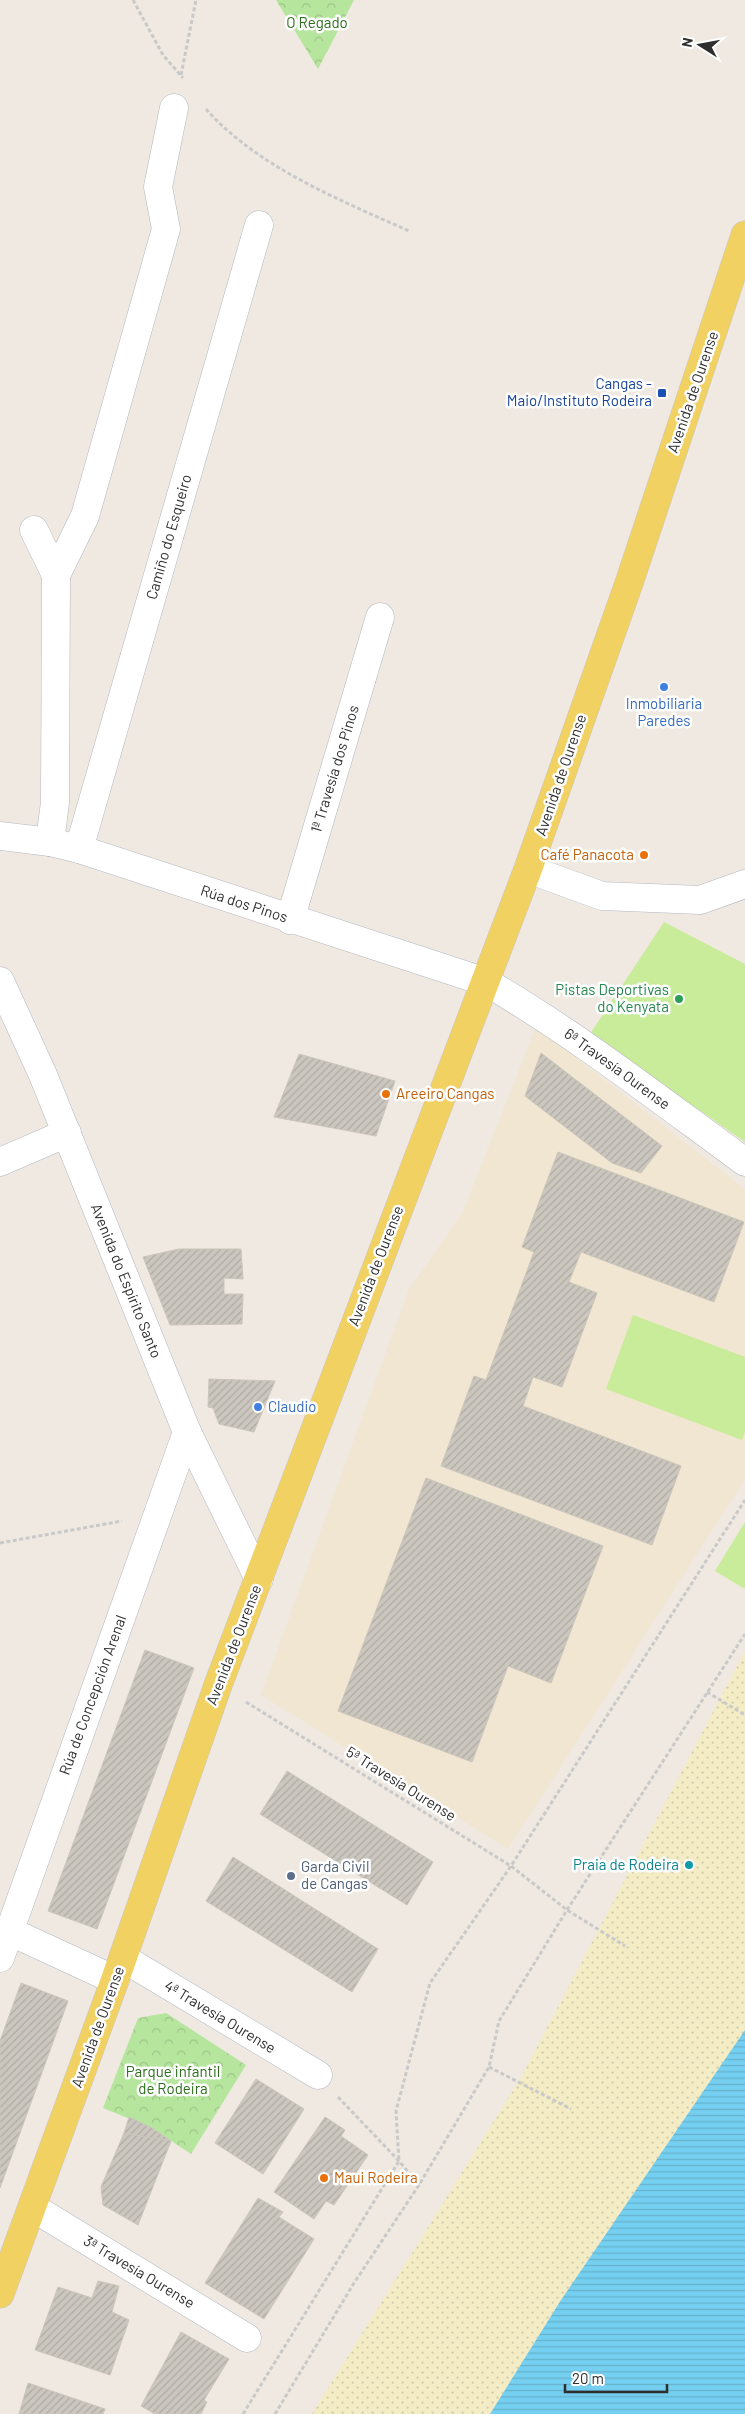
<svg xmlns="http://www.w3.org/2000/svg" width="745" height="2414" font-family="Barlow,sans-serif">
	<defs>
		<pattern id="forest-crowns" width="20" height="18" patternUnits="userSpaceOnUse" patternTransform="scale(1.25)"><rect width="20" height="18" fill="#b6e59e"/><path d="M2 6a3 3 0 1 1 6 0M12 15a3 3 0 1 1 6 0" fill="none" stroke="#9dc588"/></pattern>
		<pattern id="sand-dots" width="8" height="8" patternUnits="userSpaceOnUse" patternTransform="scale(1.25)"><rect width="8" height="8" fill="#f3ecc5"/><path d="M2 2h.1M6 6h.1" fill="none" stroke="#d1cbaa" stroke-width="1.8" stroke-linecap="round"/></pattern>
		<pattern id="water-rules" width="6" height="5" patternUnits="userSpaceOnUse" patternTransform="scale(1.25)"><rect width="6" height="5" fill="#75cff0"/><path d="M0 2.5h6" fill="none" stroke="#66b2ce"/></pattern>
		<pattern id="building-hatch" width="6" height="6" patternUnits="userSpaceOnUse" patternTransform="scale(1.25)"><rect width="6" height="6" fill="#cbc7bf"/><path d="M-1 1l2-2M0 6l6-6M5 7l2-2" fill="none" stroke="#afaba4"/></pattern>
	</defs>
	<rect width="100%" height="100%" fill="#efe9e1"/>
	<path fill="#f0e6d1" d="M536,1027L745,1189V1479L508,1849L261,1695L409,1289L462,1214Z"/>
	<g fill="url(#forest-crowns)">
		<path d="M276,0H354L318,69Z"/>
		<path d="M166,2013L246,2065L191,2154L152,2128L103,2108L138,2018Z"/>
	</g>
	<path fill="url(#sand-dots)" d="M745,1651V2179L591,2414H312L520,2079Z"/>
	<g fill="#c9ec9a">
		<path d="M664,922L745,964V1142L590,1034Z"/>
		<path d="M633,1315L745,1357V1432L742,1440L606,1389Z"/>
		<path d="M745,1522V1589L715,1571Z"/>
	</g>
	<path fill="url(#water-rules)" d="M745,2030V2414H490L561,2300Z"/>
	<g fill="url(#building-hatch)" stroke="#cbc5ba">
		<path d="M541,1053L662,1146L641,1173L612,1163L525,1096Z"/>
		<path d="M299,1054L395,1081L376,1136L274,1117Z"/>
		<path d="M558,1152L744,1222L714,1302L581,1252L569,1282L597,1293L562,1387L533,1377L523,1406L681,1466L652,1545L441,1466L474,1376L486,1380L534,1252L522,1247Z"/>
		<path d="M179,1249H241L243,1279L224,1278V1294H243L242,1324L170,1325L143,1257Z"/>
		<path d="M209,1379L275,1381L254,1432L219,1424L213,1408L208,1407Z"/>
		<path d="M426,1478L603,1546L551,1683L508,1666L472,1762L338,1711Z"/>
		<path d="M145,1650L194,1668L97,1929L48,1911Z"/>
		<path d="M287,1771L433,1862L407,1905L260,1814Z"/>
		<path d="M233,1857L378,1949L352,1992L206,1901Z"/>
		<path d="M21,1983L68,2001L0,2188V2041Z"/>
		<path d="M256,2079L304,2109L263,2174L215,2143Z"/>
		<path d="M129,2117L152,2128L171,2141L124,2133Z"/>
		<path d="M325,2117L345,2130L341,2136L368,2155L334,2205L326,2201L314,2219L274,2192Z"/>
		<path d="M124,2133L171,2141L138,2225L103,2205L101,2187Z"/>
		<path d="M258,2198L283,2212L279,2217L314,2239L264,2319L205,2283Z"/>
		<path d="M98,2281L119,2286L112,2312L129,2320L110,2375L35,2350L58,2287L92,2298Z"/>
		<path d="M181,2332L229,2359L204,2400L207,2402L201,2414H155L141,2406Z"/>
		<path d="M28,2383L105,2409L103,2414H19Z"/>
	</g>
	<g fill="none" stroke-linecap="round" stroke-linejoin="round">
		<defs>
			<g id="minor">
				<path d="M34,530L56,575L55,802L50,842"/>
				<path d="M56,575L85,516L166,229L158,187L174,108"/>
				<path d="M0,836L50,842L79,849L486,982C577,1035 660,1100 745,1162"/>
				<path d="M79,849L259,225"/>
				<path d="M528,869L602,896L700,900L745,884"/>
				<path d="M290,920L380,617"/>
				<path d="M0,1162L67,1133"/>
				<path d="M9,1931L115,1980"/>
				<path d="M0,1958L187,1432"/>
				<path d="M123,1958L318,2075"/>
				<path d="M32,2207L247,2338"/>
			</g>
			<path id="tertiary" d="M0,981L43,1075L187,1432L259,1579"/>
			<path id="primary" d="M0,2294L115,1980L218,1685L528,869L629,583L745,235"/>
		</defs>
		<use href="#minor" stroke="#b4b7c1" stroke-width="29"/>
		<use href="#tertiary" stroke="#b4b7c1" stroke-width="29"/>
		<use href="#primary" stroke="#c9c9c9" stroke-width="29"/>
		<g stroke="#c9c9c9" stroke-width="3" stroke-dasharray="4 2.5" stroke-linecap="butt">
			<path d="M133,0L163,55L183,78"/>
			<path d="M181,75L196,0"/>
			<path d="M206,109C257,167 340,200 409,231"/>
			<path d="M0,1543L122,1521"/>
			<path d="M707,1692L745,1715"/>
			<path d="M246,1702L511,1866L567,1910L625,1946"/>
			<path d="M489,2067L571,2109"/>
			<path d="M338,2097L399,2161L419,2185"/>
			<path d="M243,2414L399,2161L396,2111L430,1983L511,1866L745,1500"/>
			<path d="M275,2414L354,2283L419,2185L489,2067L499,2021L567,1910L745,1634"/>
		</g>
		<use href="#minor" stroke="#fff" stroke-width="28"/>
		<use href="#tertiary" stroke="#fff" stroke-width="28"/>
		<use href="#primary" stroke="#f2d163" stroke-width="28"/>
	</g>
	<rect fill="#1a4fb4" stroke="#fff" stroke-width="2" x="657" y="388" width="10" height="10" rx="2.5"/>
	<g fill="#3f7fe0" stroke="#fff" stroke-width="2">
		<circle cx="664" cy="687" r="5"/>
		<circle cx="258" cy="1407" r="5"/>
	</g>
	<g fill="#e8710a" stroke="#fff" stroke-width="2">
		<circle cx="644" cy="855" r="5"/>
		<circle cx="386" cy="1094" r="5"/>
		<circle cx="324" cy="2178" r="5"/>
	</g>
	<circle fill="#2e9e5b" stroke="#fff" stroke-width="2" cx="679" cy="999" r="5"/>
	<circle fill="#0f9aa8" stroke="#fff" stroke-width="2" cx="689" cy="1865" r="5"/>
	<circle fill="#5c6f8a" stroke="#fff" stroke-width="2" cx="291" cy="1876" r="5"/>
	<g text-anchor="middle" stroke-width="5" stroke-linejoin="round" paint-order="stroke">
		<g font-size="15" fill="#2c6e1b" stroke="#fff">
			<text x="317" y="28">O Regado</text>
			<text x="173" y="2077">Parque infantil<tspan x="173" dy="17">de Rodeira</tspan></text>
		</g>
		<g font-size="15" fill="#164399" stroke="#fff" text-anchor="end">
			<text x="652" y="389">Cangas -<tspan x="652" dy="17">Maio/Instituto Rodeira</tspan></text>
		</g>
		<g font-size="15" fill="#2e2e2e" stroke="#fff">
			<text transform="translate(693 392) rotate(-71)" y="5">Avenida de Ourense</text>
			<text transform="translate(169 537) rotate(-74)" y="5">Camiño do Esqueiro</text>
			<text transform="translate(335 769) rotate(-73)" y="5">1ª Travesía dos Pinos</text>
			<text transform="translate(561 775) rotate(-71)" y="5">Avenida de Ourense</text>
			<text transform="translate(244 904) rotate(18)" y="5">Rúa dos Pinos</text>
			<text transform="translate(617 1069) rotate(36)" y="5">6ª Travesía Ourense</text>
			<text transform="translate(376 1266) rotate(-69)" y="5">Avenida de Ourense</text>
			<text transform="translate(126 1281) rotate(68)" y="5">Avenida do Espírito Santo</text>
			<text transform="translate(234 1645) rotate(-69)" y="5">Avenida de Ourense</text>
			<text transform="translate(93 1695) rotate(-70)" y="5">Rúa de Concepción Arenal</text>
			<text transform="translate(401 1784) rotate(32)" y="5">5ª Travesía Ourense</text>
			<text transform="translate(220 2017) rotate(31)" y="5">4ª Travesía Ourense</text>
			<text transform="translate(98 2027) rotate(-70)" y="5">Avenida de Ourense</text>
			<text transform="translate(139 2272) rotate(31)" y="5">3ª Travesía Ourense</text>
		</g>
		<g font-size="15" fill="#366cbe" stroke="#fff">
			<text x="664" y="709">Inmobiliaria<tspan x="664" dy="17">Paredes</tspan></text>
			<text x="268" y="1412" text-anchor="start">Claudio</text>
		</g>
		<g font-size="15" fill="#c56008" stroke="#fff" text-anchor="start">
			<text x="634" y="860" text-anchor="end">Café Panacota</text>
			<text x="396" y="1099">Areeiro Cangas</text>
			<text x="334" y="2183">Maui Rodeira</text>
		</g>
		<g font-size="15" fill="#27864d" stroke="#fff" text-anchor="end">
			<text x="669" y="995">Pistas Deportivas<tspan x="669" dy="17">do Kenyata</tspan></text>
		</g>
		<g font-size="15" fill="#0d838f" stroke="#fff" text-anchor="end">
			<text x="679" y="1870">Praia de Rodeira</text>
		</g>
		<g font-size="15" fill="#4e5e75" stroke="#fff" text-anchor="start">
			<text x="301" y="1872">Garda Civil<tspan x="301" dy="17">de Cangas</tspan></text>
		</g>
	</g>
	<g transform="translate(700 45) rotate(281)" stroke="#ffffff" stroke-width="4" paint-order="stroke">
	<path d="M0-4L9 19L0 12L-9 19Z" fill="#2e2e2e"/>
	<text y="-8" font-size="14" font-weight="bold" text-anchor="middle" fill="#2e2e2e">N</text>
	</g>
	<path d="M565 2384v8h102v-8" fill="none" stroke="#2e2e2e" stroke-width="2.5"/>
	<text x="572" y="2384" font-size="15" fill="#2e2e2e" stroke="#ffffff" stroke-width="4" paint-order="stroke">20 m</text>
</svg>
